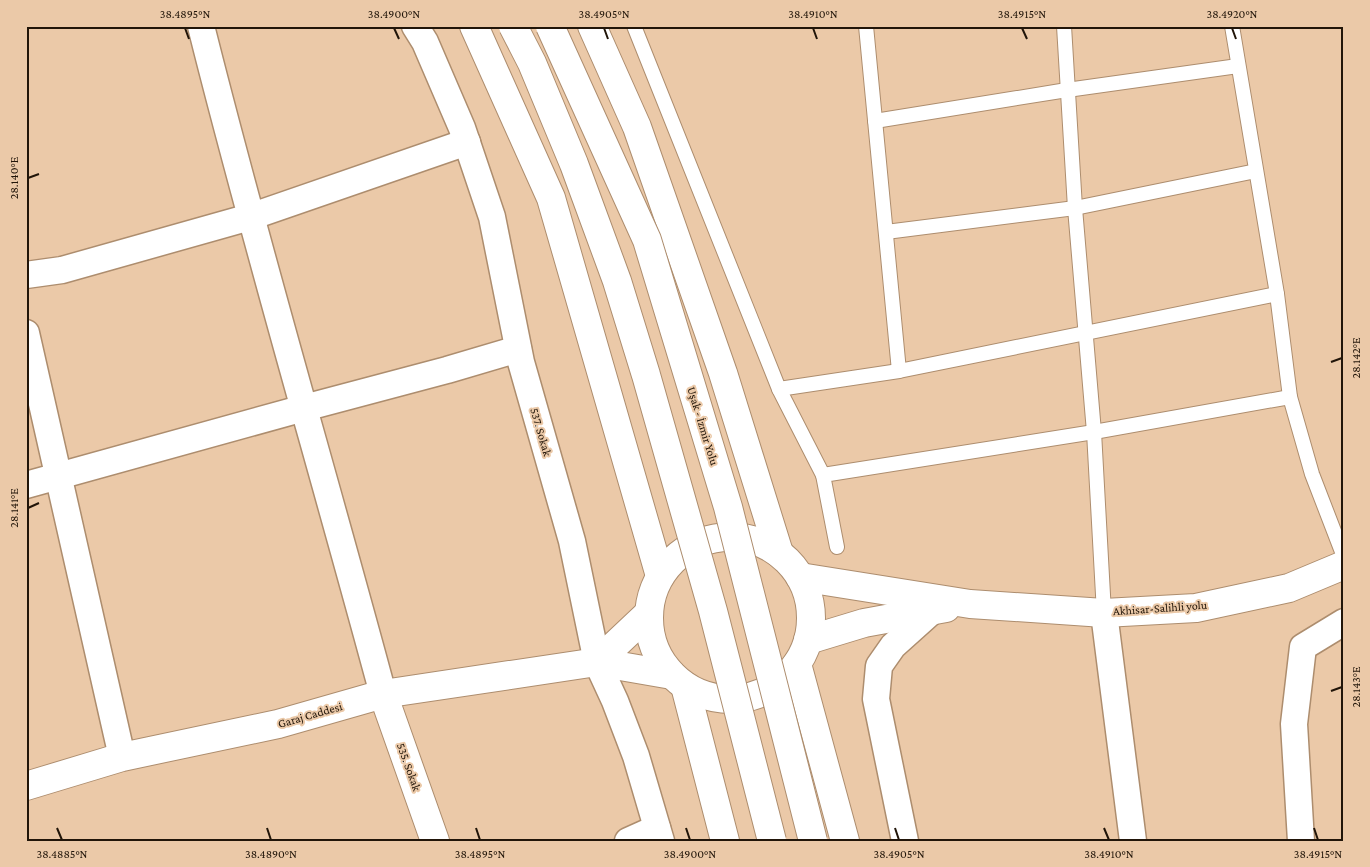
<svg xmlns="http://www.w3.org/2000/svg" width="1370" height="867" font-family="'Crimson Pro',serif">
	<rect width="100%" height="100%" fill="#ebc9a8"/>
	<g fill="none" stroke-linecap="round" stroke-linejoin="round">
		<defs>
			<g id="lane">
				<path d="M634,26L779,389L823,475"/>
				<path d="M866,26L899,371"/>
				<path d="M1064,26L1075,208L1094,432L1104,613"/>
				<path d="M1232,26L1277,294L1290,397L1312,474L1344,557"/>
				<path d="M875,121L1067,90L1238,66"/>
				<path d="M886,232L1075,208L1256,171"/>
				<path d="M779,389L899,371L1277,294"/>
				<path d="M837,547L823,475L1094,432L1290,397"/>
			</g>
			<g id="street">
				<path d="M201,26C257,250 323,471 383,694"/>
				<path d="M415,26L425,42L462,128L492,217L521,362L572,541L597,662L615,701L636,756L661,841"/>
				<path d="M26,275L62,270L250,217L467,142"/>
				<path d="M26,333L122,757"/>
				<path d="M26,485L304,408L447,370L518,349"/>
				<path d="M1104,613L1133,841"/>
				<path d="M628,841L657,828"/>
				<path d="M905,841L876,699L879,666L893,646L932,611"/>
				<path d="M1301,841L1294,724L1303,647L1344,622"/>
			</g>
			<g id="secondary">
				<circle cx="730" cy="618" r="81"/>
				<path d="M800,577L970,604L1104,613L1196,608L1289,588L1344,565"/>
				<path d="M808,640L864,623L946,608"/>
				<path d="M597,662L649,613"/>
				<path d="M383,694L435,841"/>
				<path d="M26,786L122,757L278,724L383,694L597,662L672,675"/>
			</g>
			<g id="highway">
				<path d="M474,26L551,198L660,576"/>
				<path d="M592,26L637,127L723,373L779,553"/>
				<path d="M797,664L845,841"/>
				<path d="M685,686L725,841"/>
			</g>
		</defs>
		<use href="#lane" stroke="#ad8d6e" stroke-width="16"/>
		<use href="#street" stroke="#ad8d6e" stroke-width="29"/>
		<use href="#secondary" stroke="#ad8d6e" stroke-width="30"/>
		<use href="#highway" stroke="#ad8d6e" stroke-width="30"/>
		<use href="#lane" stroke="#fff" stroke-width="14"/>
		<use href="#street" stroke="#fff" stroke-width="26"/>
		<use href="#secondary" stroke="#fff" stroke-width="28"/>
		<use href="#highway" stroke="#fff" stroke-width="28"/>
		<defs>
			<g id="highway-bridge">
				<path d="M513,26L532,63L574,164L617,281L646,375L713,611L772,841"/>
				<path d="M550,26L647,240L728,507L813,841"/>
			</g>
		</defs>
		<use href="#highway-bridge" stroke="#ad8d6e" stroke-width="30" stroke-linecap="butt"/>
		<use href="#highway-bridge" stroke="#fff" stroke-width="28"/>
	</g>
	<path fill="none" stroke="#211509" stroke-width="2" d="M185,28L189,39M394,28L399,39M604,28L608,39M813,28L817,39M1022,28L1027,39M1232,28L1236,39M28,178L39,174M1331,362L1342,358M28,508L39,503M1331,691L1342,687M57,828L62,840M267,828L271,840M476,828L480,840M686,828L690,840M895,828L899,840M1104,828L1109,840M1314,828L1318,840"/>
	<g text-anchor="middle" stroke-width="4" stroke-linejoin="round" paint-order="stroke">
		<g font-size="12" fill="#211509" stroke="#ebc9a8">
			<text transform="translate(703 426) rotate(73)" y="4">Uşak - İzmir Yolu</text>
			<text transform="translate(541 432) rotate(74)" y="4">537. Sokak</text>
			<text transform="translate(1160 608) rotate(-4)" y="4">Akhisar-Salihli yolu</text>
			<text transform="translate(310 715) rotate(-16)" y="4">Garaj Caddesi</text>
			<text transform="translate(409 767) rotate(70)" y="4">535. Sokak</text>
		</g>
	</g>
	<rect width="1370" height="867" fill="none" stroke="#ebc9a8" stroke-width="55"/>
	<rect x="28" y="28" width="1314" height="812" fill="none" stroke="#211509" stroke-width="2"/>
	<g font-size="12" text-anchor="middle" fill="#211509">
		<text x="185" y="18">38.4895°N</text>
		<text x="394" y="18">38.4900°N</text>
		<text x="604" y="18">38.4905°N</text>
		<text x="813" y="18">38.4910°N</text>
		<text x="1022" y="18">38.4915°N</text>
		<text x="1232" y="18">38.4920°N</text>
		<text transform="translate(14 178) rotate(-90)" y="4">28.140°E</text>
		<text transform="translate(1356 358) rotate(-90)" y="4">28.142°E</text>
		<text transform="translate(14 508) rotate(-90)" y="4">28.141°E</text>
		<text transform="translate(1356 687) rotate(-90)" y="4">28.143°E</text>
		<text x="62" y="858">38.4885°N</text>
		<text x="271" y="858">38.4890°N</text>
		<text x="480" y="858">38.4895°N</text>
		<text x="690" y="858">38.4900°N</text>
		<text x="899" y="858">38.4905°N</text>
		<text x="1109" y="858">38.4910°N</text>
		<text x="1318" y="858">38.4915°N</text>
	</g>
</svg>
